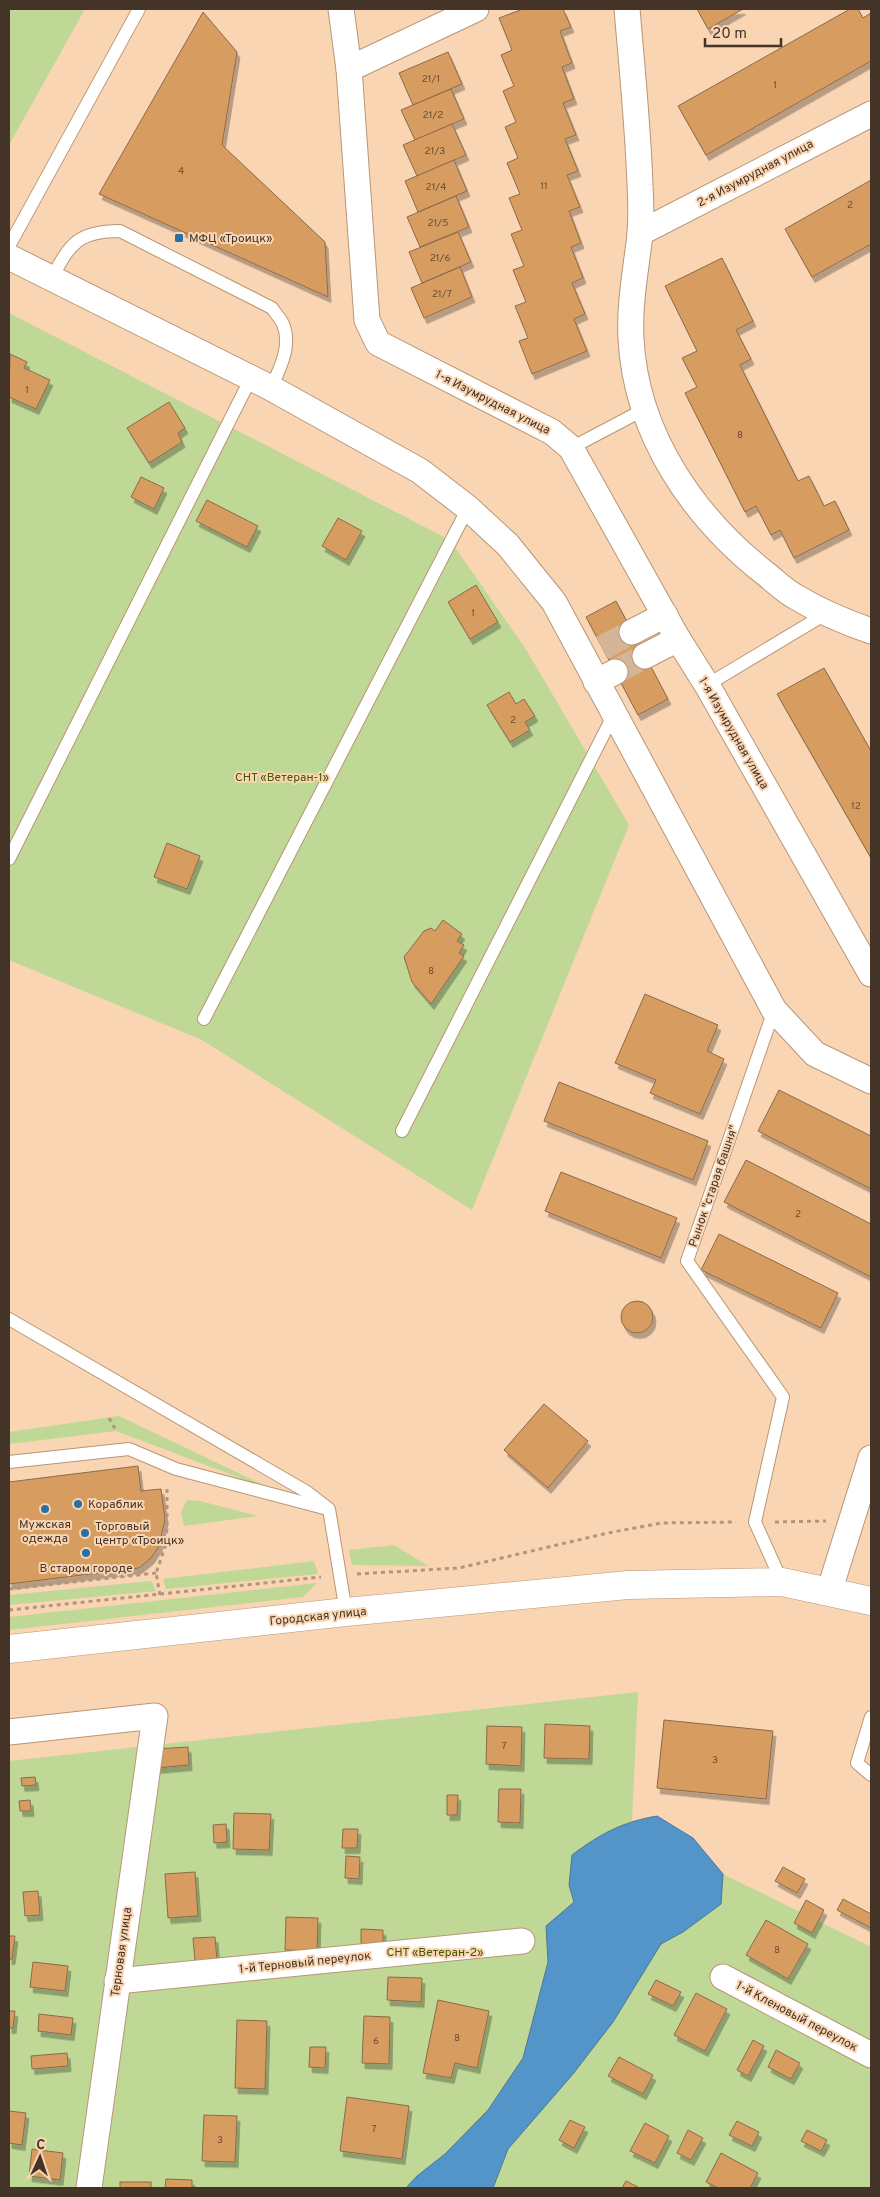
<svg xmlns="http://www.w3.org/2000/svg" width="880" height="2197" font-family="Overpass,sans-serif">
	<defs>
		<filter id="shadow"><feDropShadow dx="3" dy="5.5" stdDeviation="0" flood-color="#0004"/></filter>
	</defs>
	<rect width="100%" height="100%" fill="#f9d5b3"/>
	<g fill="#bfd895">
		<path d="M9,9H85L9,145Z"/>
		<path d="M9,313L450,540L527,651L629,825L472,1210L202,1040L9,960Z"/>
		<path d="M119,1416L280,1493L116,1431L9,1444V1432Z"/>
		<path d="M187,1500L200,1501L258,1516L184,1526L181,1512Z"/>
		<path d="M394,1545L428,1566L352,1565L349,1550Z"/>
		<path d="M314,1561L318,1574L166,1589L163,1579Z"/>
		<path d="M151,1581L156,1591L9,1605V1595Z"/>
		<path d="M317,1583L303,1597L9,1630V1617Z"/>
		<path d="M638,1692L632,1820L723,1874L871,1947V2188H9V1761Z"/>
	</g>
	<path fill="#5394c9" stroke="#4e7798" d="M657,1816L693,1838L723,1874L721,1904L683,1932L661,1944L613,2022L573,2074L508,2149L493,2188H406L417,2176L445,2154L488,2110L523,2058L548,1962L546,1926L574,1902L569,1885L572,1855C600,1834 622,1822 657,1816Z"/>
	<g fill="#d79c61" stroke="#8a6a4b" filter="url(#shadow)">
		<path d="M523,9H563L571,27L560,31L572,63L562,67L574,99L563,103L576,135L565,139L578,171L567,175L580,207L569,211L581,243L571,247L583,278L572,283L585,314L574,319L587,351L532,374L519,341L528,338L515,306L526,302L513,270L524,266L511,234L522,230L509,198L520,194L507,163L518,158L505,127L516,122L503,91L514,86L501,55L512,50L499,18Z"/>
		<path d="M697,9H743L708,29Z"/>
		<path d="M850,9H858L863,18L871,13V61L706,155L678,106Z"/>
		<path d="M203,12L237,52L222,145L325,242L328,297L99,194Z"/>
		<path d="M448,52L462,84L413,105L399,73Z"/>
		<path d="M451,89L464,119L415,140L401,110Z"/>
		<path d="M452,124L466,155L417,176L403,145Z"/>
		<path d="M454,160L467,191L418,212L405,181Z"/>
		<path d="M871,180V244L812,277L785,229Z"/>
		<path d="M456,196L469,227L420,247L407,217Z"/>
		<path d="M458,232L471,262L422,283L409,252Z"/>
		<path d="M722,258L753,321L736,330L751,359L740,365L798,481L809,476L824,506L835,501L849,530L794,558L780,530L771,535L756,506L745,512L685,393L697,387L682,358L697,351L665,286Z"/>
		<path d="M460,267L472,297L424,318L411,288Z"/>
		<path d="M10,354L27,362L24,368L50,380L36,409L9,397Z"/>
		<path d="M169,402L185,428L178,433L182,442L149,463L127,428Z"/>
		<path d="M141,477L164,488L154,509L131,497Z"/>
		<path d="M207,500L258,526L247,547L196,521Z"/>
		<path d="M338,518L362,531L346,560L322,546Z"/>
		<path d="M476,585L498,622L470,639L448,602Z"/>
		<path d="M616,601L668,699L638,715L586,617Z"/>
		<path d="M824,668L871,751V858L777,694Z"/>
		<path d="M509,692L516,704L524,699L535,716L525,722L530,730L510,742L487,705Z"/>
		<path d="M167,843L200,856L187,889L154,877Z"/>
		<path d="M443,920L462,934L457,941L464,945L459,953L464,956L431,1004L412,982L404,957L424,931L431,928L435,931Z"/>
		<path d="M645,994L718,1025L707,1051L724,1059L700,1114L650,1093L656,1080L615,1063Z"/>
		<path d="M559,1082L708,1141L693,1180L544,1121Z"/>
		<path d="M779,1090L871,1136V1189L758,1131Z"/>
		<path d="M746,1160L871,1224V1277L724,1202Z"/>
		<path d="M561,1172L677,1218L661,1258L545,1211Z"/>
		<path d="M719,1234L838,1293L821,1328L701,1270Z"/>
		<circle cx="637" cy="1317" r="16"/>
		<path d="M544,1404L588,1441L548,1488L504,1450Z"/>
		<path d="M138,1466L141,1491L161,1489L165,1519L159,1546L151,1558L139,1568L9,1584V1482Z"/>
		<path d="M664,1720L773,1731L766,1799L657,1788Z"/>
		<path d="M545,1724L590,1726L589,1759L544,1758Z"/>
		<path d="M487,1726L522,1727L521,1766L486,1764Z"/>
		<path d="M188,1747L189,1765L156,1768L155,1749Z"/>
		<path d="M35,1777L36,1785L22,1786L21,1778Z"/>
		<path d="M499,1789H521L520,1823L498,1822Z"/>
		<path d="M447,1795H458L457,1815H447Z"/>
		<path d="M30,1800L31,1811H20L19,1801Z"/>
		<path d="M234,1813L271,1814L269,1850L233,1849Z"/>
		<path d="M226,1824L227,1842L214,1843L213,1825Z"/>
		<path d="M343,1829H358L357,1848H342Z"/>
		<path d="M346,1856L360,1857L359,1879L345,1878Z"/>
		<path d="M783,1867L805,1879L797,1893L775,1881Z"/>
		<path d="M195,1872L198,1916L168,1918L165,1874Z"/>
		<path d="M38,1891L40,1915L25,1916L23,1892Z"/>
		<path d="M843,1899L871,1914V1928L837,1910Z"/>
		<path d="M806,1900L824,1910L812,1933L794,1923Z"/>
		<path d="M286,1917L318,1918L317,1951L285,1950Z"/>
		<path d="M766,1920L808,1944L788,1979L746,1955Z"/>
		<path d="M361,1929L383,1930V1956L361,1955Z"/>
		<path d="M9,1936H15L12,1959H9Z"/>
		<path d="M215,1937L218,1972L196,1973L193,1938Z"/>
		<path d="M33,1962L68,1966L65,1991L30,1987Z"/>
		<path d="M388,1977L422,1978L421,2002L387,2000Z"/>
		<path d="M656,1980L681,1992L673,2006L648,1994Z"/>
		<path d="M696,1993L727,2009L705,2051L674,2035Z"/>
		<path d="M438,2000L489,2011L477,2068L455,2063L451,2078L423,2073Z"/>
		<path d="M9,2011H15L13,2028H9Z"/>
		<path d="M39,2014L73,2018L71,2035L38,2031Z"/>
		<path d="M364,2016L390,2017L389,2064L362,2063Z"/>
		<path d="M237,2020L267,2021L265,2089L235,2088Z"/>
		<path d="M753,2040L764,2046L748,2076L737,2070Z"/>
		<path d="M310,2047H326L325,2068L309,2067Z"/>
		<path d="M776,2050L800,2063L791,2079L768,2067Z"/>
		<path d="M67,2053L68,2066L32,2069L31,2056Z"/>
		<path d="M619,2057L653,2075L643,2094L608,2076Z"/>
		<path d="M347,2097L409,2106L402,2159L340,2151Z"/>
		<path d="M9,2111L26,2113L22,2145L9,2143Z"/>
		<path d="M204,2115L237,2116L235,2162L202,2161Z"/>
		<path d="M570,2120L585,2127L574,2148L559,2140Z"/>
		<path d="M737,2121L759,2132L752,2146L729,2135Z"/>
		<path d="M645,2123L669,2136L655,2163L630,2151Z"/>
		<path d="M688,2130L703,2138L691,2160L677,2153Z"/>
		<path d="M807,2130L827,2140L821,2151L801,2141Z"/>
		<path d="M32,2149L63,2153L60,2180L29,2176Z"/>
		<path d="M721,2153L758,2173L750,2188H718L706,2182Z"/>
		<path d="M166,2179L192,2180V2188H165Z"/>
		<path d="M626,2181L638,2187L637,2188H622Z"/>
		<rect x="120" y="2182" width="31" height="6"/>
	</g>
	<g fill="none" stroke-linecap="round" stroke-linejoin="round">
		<g stroke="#d5b597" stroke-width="25" stroke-dasharray="25 12" stroke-linecap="butt">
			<path d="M602,648L632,632"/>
			<path d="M615,672L645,656"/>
		</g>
		<defs>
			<g id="service">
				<path d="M9,246L139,9"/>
				<path d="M52,278C70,243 79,231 120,231L272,308C275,313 281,319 283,324C292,346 280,368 271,388"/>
				<path d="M571,448L645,409"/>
				<path d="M707,685L827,613"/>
				<path d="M9,859L251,378"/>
				<path d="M774,1010L687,1261L783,1397L755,1522L782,1582"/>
				<path d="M204,1019L468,508"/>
				<path d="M402,1131L614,714"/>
				<path d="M9,1319L307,1492L329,1509L346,1612"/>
				<path d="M9,1462L129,1449L176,1469L324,1508"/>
				<path d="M871,1717L857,1763L871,1775"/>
			</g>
			<g id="minor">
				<path d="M341,9L349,69"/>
				<path d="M476,9L349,69L367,320L378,343L552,432L571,448L678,639L707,685L871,974"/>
				<path d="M627,9C632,68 638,127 640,185C641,201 641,219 640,234C636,270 629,304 631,339C636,434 693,517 766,574C776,582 785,591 796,597C819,611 845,622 871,631"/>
				<path d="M640,233L871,114"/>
				<path d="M9,257L271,388L420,471L468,508L508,545L554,602L774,1010L815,1054L871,1081"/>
				<path d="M632,632L665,615"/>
				<path d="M645,656L678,639"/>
				<path d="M596,682L615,672"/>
				<path d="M829,1592L871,1458"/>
				<path d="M9,1732L155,1716L89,2188"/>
				<path d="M723,1977L871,2055"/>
				<path d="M117,1981L522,1941"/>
			</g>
			<path id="secondary" d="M9,1649L346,1612L628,1585L782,1582L871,1601"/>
		</defs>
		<use href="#service" stroke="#b89676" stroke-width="14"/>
		<use href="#minor" stroke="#b89676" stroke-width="27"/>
		<use href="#secondary" stroke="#b89676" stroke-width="29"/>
		<g stroke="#b2967c" stroke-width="3" stroke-dasharray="4 4" stroke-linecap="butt">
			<path d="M109,1418L117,1432"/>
			<path d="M775,1522L826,1521"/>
			<path d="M357,1574L459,1568L608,1533L661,1523L736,1522"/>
			<path d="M9,1589L156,1573"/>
			<path d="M160,1595L156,1573L165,1547L167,1529V1486"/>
			<path d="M9,1610L321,1577"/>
		</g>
		<use href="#service" stroke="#fff" stroke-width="12"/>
		<use href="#minor" stroke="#fff" stroke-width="25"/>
		<use href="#secondary" stroke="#fff" stroke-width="28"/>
	</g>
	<g fill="#286fa3" stroke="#f9d5b3" stroke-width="2">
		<rect x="174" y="233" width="10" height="10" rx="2.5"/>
		<circle cx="78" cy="1504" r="5"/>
		<circle cx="45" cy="1509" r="5"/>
		<circle cx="85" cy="1533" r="5"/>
		<circle cx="86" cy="1553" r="5"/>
	</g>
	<g text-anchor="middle" stroke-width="4" stroke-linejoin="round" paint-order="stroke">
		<g font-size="10" fill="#684e36">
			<text x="431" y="82">21/1</text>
			<text x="775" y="88">1</text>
			<text x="433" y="118">21/2</text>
			<text x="435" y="154">21/3</text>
			<text x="181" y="174">4</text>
			<text x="544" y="189">11</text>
			<text x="436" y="190">21/4</text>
			<text x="850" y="208">2</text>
			<text x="438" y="226">21/5</text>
			<text x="440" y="261">21/6</text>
			<text x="442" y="297">21/7</text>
			<text x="27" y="393">1</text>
			<text x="740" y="438">8</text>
			<text x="473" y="616">1</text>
			<text x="513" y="723">2</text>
			<text x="856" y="809">12</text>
			<text x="431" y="974">8</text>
			<text x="798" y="1217">2</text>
			<text x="504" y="1749">7</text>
			<text x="715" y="1763">3</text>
			<text x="777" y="1953">8</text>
			<text x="457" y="2041">8</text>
			<text x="376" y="2044">6</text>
			<text x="374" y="2132">7</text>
			<text x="220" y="2143">3</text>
		</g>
		<g font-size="12" fill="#433427" stroke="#f9d5b3">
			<text transform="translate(755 173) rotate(-28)" y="4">2-я Изумрудная улица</text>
			<text transform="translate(493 402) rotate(27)" y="4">1-я Изумрудная улица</text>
			<text transform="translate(734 733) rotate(60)" y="4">1-я Изумрудная улица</text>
			<text transform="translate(713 1186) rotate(-71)" y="4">Рынок "старая башня"</text>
			<text transform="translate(318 1616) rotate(-6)" y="4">Городская улица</text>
			<text transform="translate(121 1952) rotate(-82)" y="4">Терновая улица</text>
			<text transform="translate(305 1962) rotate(-6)" y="4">1-й Терновый переулок</text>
			<text transform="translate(797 2016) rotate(28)" y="4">1-й Кленовый переулок</text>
		</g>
		<g font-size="12" fill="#433427" stroke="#f9d5b3" text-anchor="start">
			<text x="189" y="242">МФЦ «Троицк»</text>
			<text x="88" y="1508">Кораблик</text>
			<text x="45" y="1528" text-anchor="middle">Мужская<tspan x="45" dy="14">одежда</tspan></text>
			<text x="95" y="1530">Торговый<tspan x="95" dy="14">центр «Троицк»</tspan></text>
			<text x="86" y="1572" text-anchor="middle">В старом городе</text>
		</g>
		<g font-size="12" fill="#425801" stroke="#f9d5b3">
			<text x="282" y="781">СНТ «Ветеран-1»</text>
			<text x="435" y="1956">СНТ «Ветеран-2»</text>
		</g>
	</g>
	<rect width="880" height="2197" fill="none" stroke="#433427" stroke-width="20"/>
	<g transform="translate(40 2157) rotate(3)" stroke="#f9d5b3" stroke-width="4" paint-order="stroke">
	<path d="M0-4L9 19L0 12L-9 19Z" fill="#433427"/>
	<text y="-8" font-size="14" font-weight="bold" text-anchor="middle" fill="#433427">С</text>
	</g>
	<path d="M705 38v8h76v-8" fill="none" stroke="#433427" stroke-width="2.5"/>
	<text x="712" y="38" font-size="15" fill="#433427" stroke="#f9d5b3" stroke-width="4" paint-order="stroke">20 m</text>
</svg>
